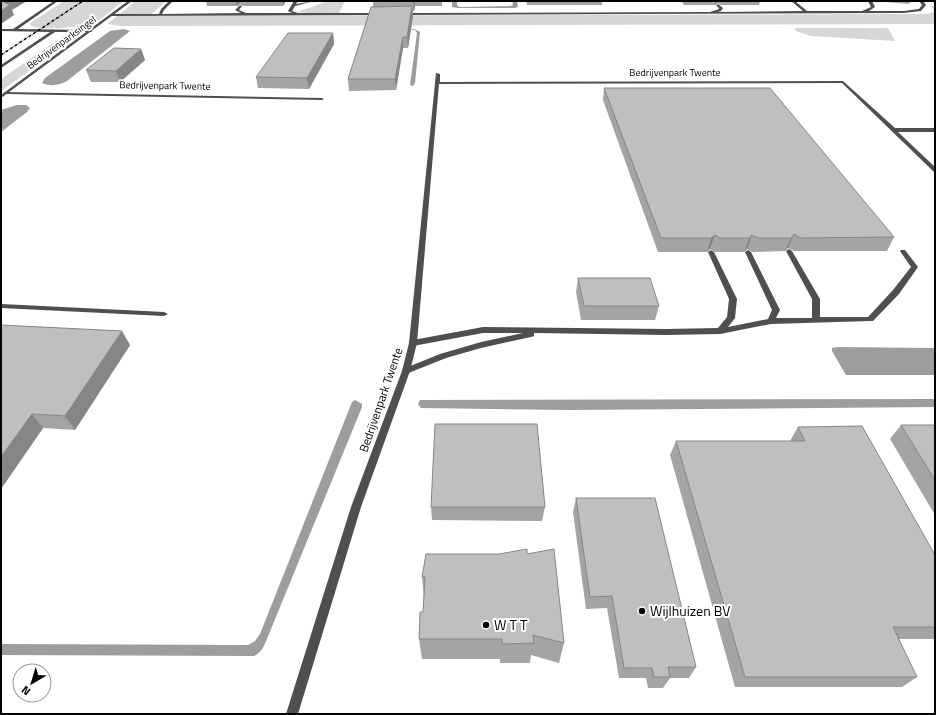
<svg xmlns="http://www.w3.org/2000/svg" width="936" height="715" font-family="'Titillium Web',sans-serif">
	<rect width="100%" height="100%" fill="#fff"/>
	<g fill="#d6d6d6">
		<path d="M64,1H123C115,7 107,15 98,21C87,27 41,32 30,25V23Z"/>
		<path d="M135,1H166L152,14H120Z"/>
		<path d="M328,1H345L339,13H307L297,12Z"/>
		<path d="M935,4V24L121,26L107,24L117,16L927,14L934,12L932,6Z"/>
		<path d="M795,28H888L895,41L811,36L796,31Z"/>
		<path d="M65,35L75,38L1,91V79Z"/>
	</g>
	<g fill="#9d9d9d">
		<path d="M452,1H457V5L459,7L510,6L513,5L512,1H517L518,7L515,8H458L452,7Z"/>
		<path d="M144,28L414,29L420,32L415,83L413,86L410,85L417,33L415,30L406,29Z"/>
		<path d="M124,29L130,31L67,81C60,85 50,87 42,83L45,78L110,31Z"/>
		<path d="M17,105H26L30,108L27,112L1,132V110Z"/>
		<path d="M837,347L935,348V375H846L832,351V348Z"/>
		<path d="M935,399V407L569,410L421,408L418,404L420,400Z"/>
		<path d="M355,400L362,404V407L269,634C265,643 263,652 254,656L1,655V644L248,645L255,641L260,634L352,402Z"/>
	</g>
	<g fill="none" stroke-linecap="round" stroke-linejoin="round">
		<g fill="#4f4f4f" fill-rule="evenodd">
			<path d="M169,1H173L164,10L162,14L241,13L235,10L240,5L242,6L239,10L246,13H292L288,11L294,1H298L296,4L314,1L295,6L292,11L298,13H379L381,14L379,15L112,16L110,15L112,14H159L161,9Z"/>
			<path d="M791,1H795L807,11H862L871,7L868,1H872L875,7L869,11H904L919,9L922,5L919,1H923L926,5L921,11L904,13L403,15L401,14L403,13L710,12L719,9V8L716,5L718,4L723,8L721,11L718,12L803,11Z"/>
			<path d="M789,249L792,251L820,299V317H868L893,290L911,267L900,251L901,250H905L918,267L899,294L873,321H870L771,324L720,334L666,335L534,333V336L531,337L481,348L446,358L406,374L402,371L403,369L440,354L481,342L523,333H483L413,346L409,343L413,340L483,327L666,329L718,328L727,317L729,299L708,252L711,250L714,252L737,299L735,318L728,327L768,319L772,310L745,252L748,250L751,252L780,310L776,318H812V299L786,251Z"/>
			<path d="M1,304L164,312L168,314L164,316L1,308Z"/>
		</g>
		<g fill="#4f4f4f" fill-rule="evenodd">
			<path d="M54,1H58L18,29L91,30L92,32H55L1,68V65L50,32L1,31V29H13Z"/>
			<path d="M436,73L440,74V82L843,81L895,128H935V132H898L935,167V172L933,171L842,83L439,84L417,343L410,371L361,507L298,714H286L351,507L402,371L409,343Z"/>
			<path d="M5,92L322,98L324,99L322,100L7,94L5,93Z"/>
		</g>
		<path fill="#4f4f4f" fill-rule="evenodd" d="M128,1H132L1,98V95Z"/>
		<path stroke="#000" stroke-width="1.5" stroke-dasharray="3 1 0.5 1" stroke-linecap="butt" d="M1,55L83,1"/>
	</g>
	<g fill="#a4a4a4">
		<path d="M206,1H286L283,6H243L240,4L237,6H207Z"/>
		<path d="M373,1H442V6H415L414,11H413V16L408,48H403L396,90L349,91L348,79L373,7Z"/>
		<path d="M526,1H602V5H527Z"/>
		<path d="M681,1H760L759,5H721L717,3L715,5H684Z"/>
		<path d="M874,1H911L909,4Z"/>
		<path d="M333,33L334,44L309,89L258,88L256,77Z"/>
		<path d="M141,49L145,60L120,82H91L86,70Z"/>
		<path d="M604,88L894,237L887,251H794L788,248L785,251L752,252L747,249L744,252H715L710,249L707,252H658L603,100Z"/>
		<path d="M578,278L659,306L655,320H581L576,292Z"/>
		<path d="M1,325L130,345L75,430L43,428L1,489Z"/>
		<path d="M901,425H935V515L890,439Z"/>
		<path d="M798,427L935,555V639H899L917,677L902,687H735L670,455L676,441H790Z"/>
		<path d="M576,498L696,667L689,678H670L663,688H648L646,678H619L607,608L586,609L573,512Z"/>
		<path d="M431,507H545L542,521L432,520Z"/>
		<path d="M527,554L564,643L559,663L531,655L530,663H500V659H422L419,639L423,612L424,598L422,577Z"/>
	</g>
	<g fill="#868686">
		<path d="M6,1H27L12,10L14,15L1,24V11L4,2Z"/>
		<path d="M235,1H239L240,4L237,6Z"/>
		<path d="M282,1H286L283,6Z"/>
		<path d="M413,1H415V6L414,11Z"/>
		<path d="M715,1H718L717,3L715,5Z"/>
		<path d="M412,6L413,16L408,48L407,37Z"/>
		<path d="M333,33L334,44L309,89L307,78Z"/>
		<path d="M403,37V48L396,90L395,79Z"/>
		<path d="M141,49L145,60L120,82L116,71Z"/>
		<path d="M794,234L788,248L785,251L791,238Z"/>
		<path d="M715,235L710,249L707,252L711,238Z"/>
		<path d="M752,235L747,249L744,252L749,238Z"/>
		<path d="M122,331L130,345L75,430L65,416Z"/>
		<path d="M32,414L43,428L1,489V457Z"/>
	</g>
	<g fill="#bfbfbf" stroke="#868686">
		<path d="M1,1H6L4,2L10,5L1,11Z"/>
		<path d="M412,6L407,37H403L395,79H348L371,7Z"/>
		<path d="M288,33H333L307,78L256,77Z"/>
		<path d="M114,48L141,49L116,71L86,70Z"/>
		<path d="M604,88H770L894,237L800,238L794,234L791,238H758L752,235L749,238H720L715,235L711,238H661Z"/>
		<path d="M578,278H650L659,306H584Z"/>
		<path d="M1,325L122,331L65,416L32,414L1,457Z"/>
		<path d="M435,424H537L545,507H431Z"/>
		<path d="M901,425H935V480Z"/>
		<path d="M862,426L935,555V627H893L917,677H745L676,441H805L798,427Z"/>
		<path d="M576,498H655L696,667H668L670,677H654L652,668H624L612,596L590,597Z"/>
		<path d="M527,549V554L554,549L564,643L533,635L534,643L502,644V639H419L420,612H423L425,577H422L426,554H499Z"/>
	</g>
	<g fill="#000" stroke="#fff" stroke-width="1.5">
		<circle cx="642" cy="611" r="4"/>
		<circle cx="486" cy="625" r="4"/>
	</g>
	<g text-anchor="middle" stroke-width="4" stroke-linejoin="round" paint-order="stroke">
		<g font-size="10" fill="#000" stroke="#fff">
			<text transform="translate(61 42) rotate(-36)" y="4">Bedrijvenparksingel</text>
			<text x="675" y="76">Bedrijvenpark Twente</text>
			<text transform="translate(165 85) rotate(1)" y="4">Bedrijvenpark Twente</text>
		</g>
		<g font-size="12" fill="#000" stroke="#fff">
			<text transform="translate(381 400) rotate(-71)" y="4">Bedrijvenpark Twente</text>
		</g>
		<g font-size="14" fill="#000" stroke="#fff" text-anchor="start">
			<text x="650" y="616">Wijlhuizen BV</text>
			<text x="494" y="630">W T T</text>
		</g>
	</g>
	<rect width="936" height="715" fill="none" stroke="#000000" stroke-width="4"/>
	<g transform="translate(32 683) rotate(218)"><circle r="19" fill="#ffffff" stroke="#999999"/>
	<path d="M0-3L7 15L0 10L-7 15Z" fill="#000000"/>
	<text y="-6" font-size="11" font-weight="bold" text-anchor="middle" fill="#000000">N</text>
	</g>
</svg>
